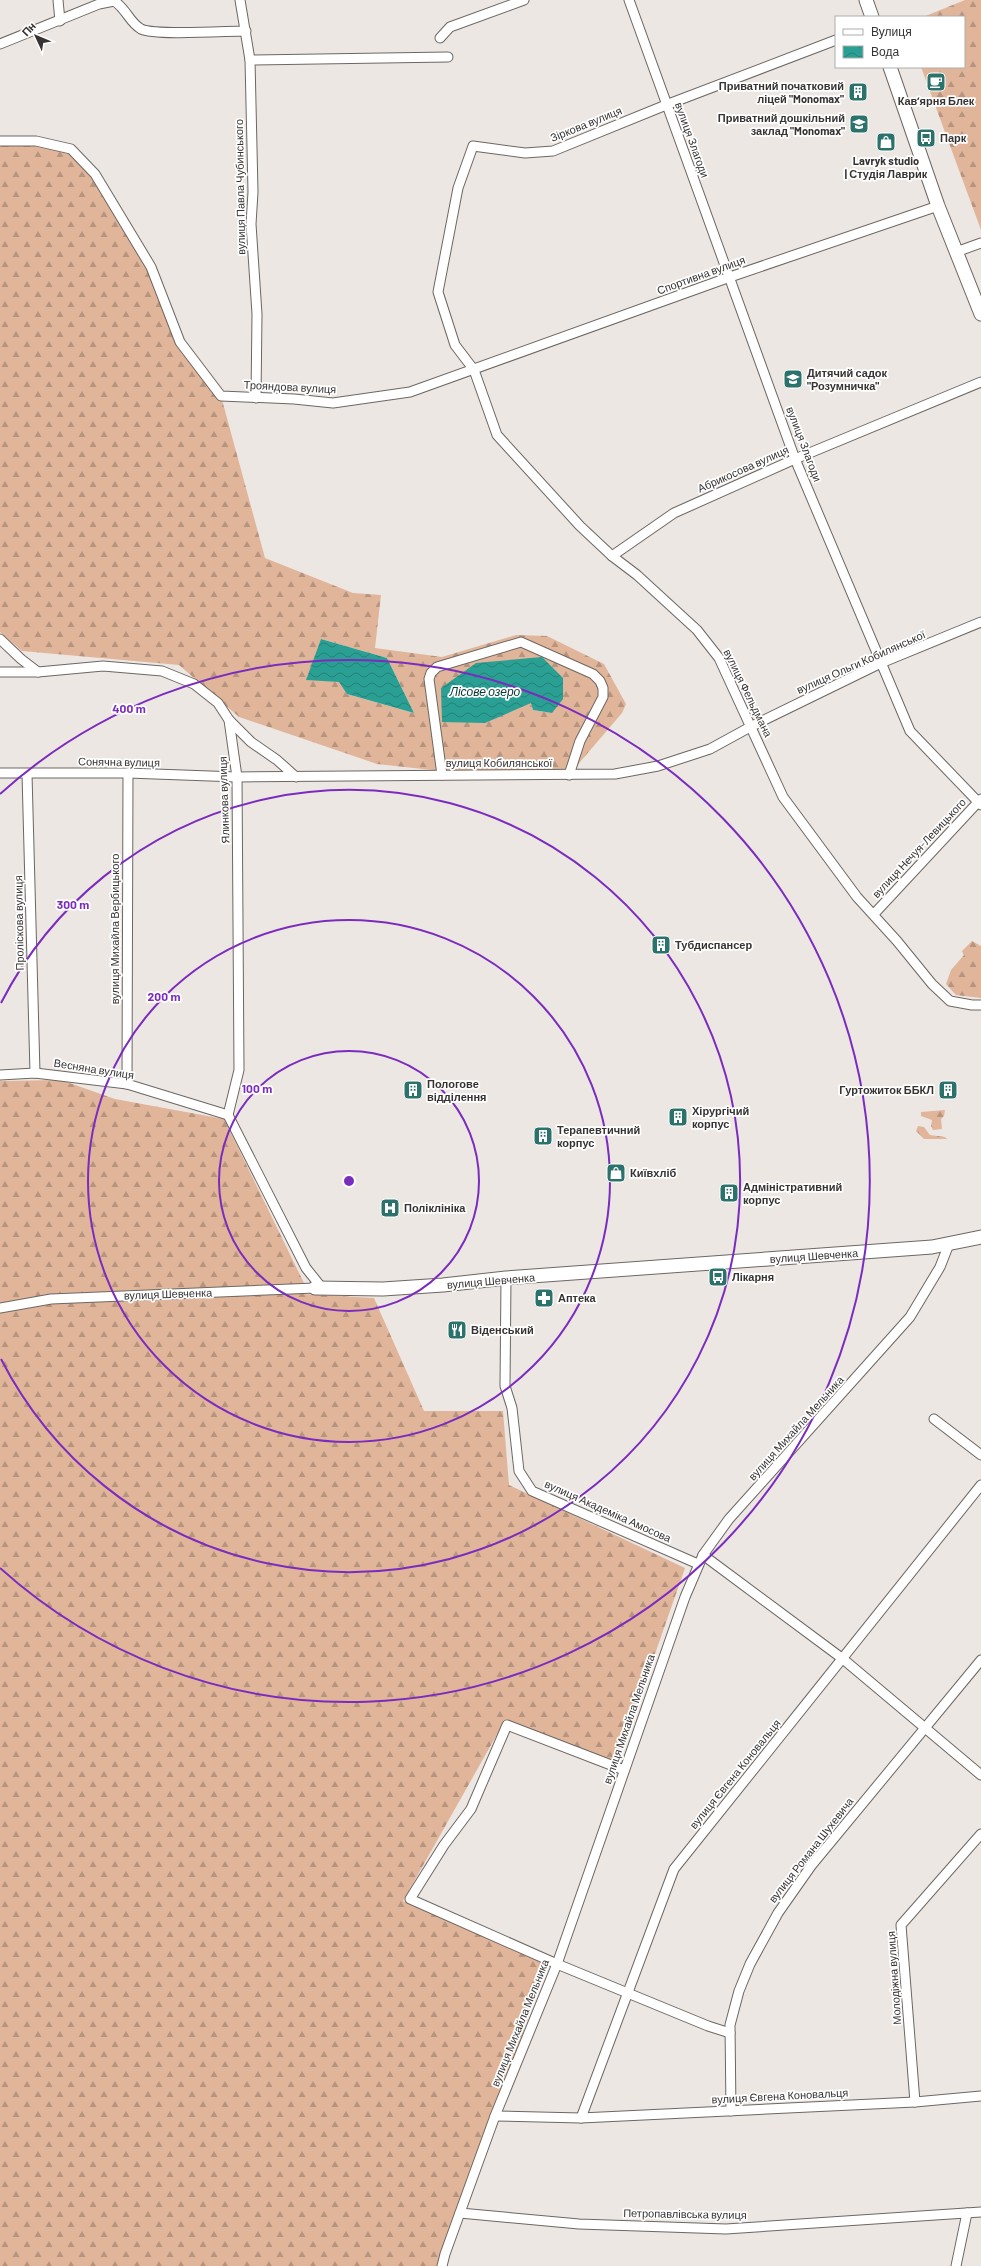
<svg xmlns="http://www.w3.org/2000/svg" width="981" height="2266" font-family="Barlow,sans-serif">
	<defs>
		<pattern id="forest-firs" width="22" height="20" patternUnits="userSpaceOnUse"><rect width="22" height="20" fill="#e1b59a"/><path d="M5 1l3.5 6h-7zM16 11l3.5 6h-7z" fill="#b7947e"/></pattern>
		<pattern id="water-waves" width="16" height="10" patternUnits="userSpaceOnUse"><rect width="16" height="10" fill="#2a9f94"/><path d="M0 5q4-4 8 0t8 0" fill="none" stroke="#258279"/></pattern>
	</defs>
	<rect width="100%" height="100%" fill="#ede7e3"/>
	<g fill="url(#forest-firs)" fill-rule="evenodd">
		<path d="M965,0H981V230L921,67H964V17H923Z"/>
		<path d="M0,141L71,149L95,174L151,267L180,342L221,396L265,558L353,593L381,595L375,648L442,657L516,635L547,636L604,664L626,704L622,713L569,775L487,776L377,764L239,717L179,665L22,651L0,632ZM321,639L387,658L414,713L347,694ZM531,703L552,713L533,710Z"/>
		<path d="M972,941L981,946V998L956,995L946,984L951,970L964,955L962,951Z"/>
		<path d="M61,1080L115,1099L224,1119L304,1283L303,1294L374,1298L424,1411H503L509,1485L685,1568L617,1763L504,1722L403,1901L547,1965L440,2266H0V1081Z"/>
		<path d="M945,1110L944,1116L941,1119L942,1129L933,1130L931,1126L932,1120L921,1116V1112Z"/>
		<path d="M918,1126L924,1127L930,1135L945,1137L947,1139H924L916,1131Z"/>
	</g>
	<g fill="url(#water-waves)">
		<path d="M321,639L387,658L414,713L347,694L339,682L306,680Z"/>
		<path d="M542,657L563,678V699L552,713L533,710L531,703L485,723L442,722L441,688L476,663Z"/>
	</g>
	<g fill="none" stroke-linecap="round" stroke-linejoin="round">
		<defs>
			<g id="street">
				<path d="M58,0L60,21"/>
				<path d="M240,0L250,60L253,192L251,224L257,314L256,398"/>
				<path d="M629,0L795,459L910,731L981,805"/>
				<path d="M440,38L450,27L524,0"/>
				<path d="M836,40L666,105L553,151L525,153L473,146L458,188L438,292L455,345L474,370L497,435L580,526L612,556L637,575L697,630L719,658L783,797L857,897L897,941L932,984L950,1001L972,1005H981"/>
				<path d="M0,44L99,4L114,1C126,8 129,22 141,29C155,36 227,31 246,31"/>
				<path d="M250,60L448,57"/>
				<path d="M0,141H36L71,149L95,174L151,267L180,342L221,396L294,399L333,403L410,392L730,277L938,206"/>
				<path d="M956,252L981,243"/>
				<path d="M612,556L674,513L795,459L981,382"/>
				<path d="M0,639L21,659L38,672L103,666L162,671L194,684L218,703L229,720L237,777L239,1070L228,1115"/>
				<path d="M0,672H38"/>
				<path d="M229,720L251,742L277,760L296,777"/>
				<path d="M0,773H128L237,777L615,774L658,766L710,749L752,726L881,663L981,622"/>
				<path d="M27,774L35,1073"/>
				<path d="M442,775L429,679L431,673L437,667L521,642L593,674L600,681L603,688V697L580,741L569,775"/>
				<path d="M874,914L981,799"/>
				<path d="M0,1075L35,1073L127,1084L228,1115"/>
				<path d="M127,1084L128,773"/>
				<path d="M228,1115L306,1268L322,1288"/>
				<path d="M506,1278L505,1386L512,1408L519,1471L532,1491L698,1564"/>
				<path d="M0,1308L51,1299L315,1288"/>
				<path d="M934,1419L981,1455"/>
				<path d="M703,1555L843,1659L981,1775"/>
				<path d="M624,1770L507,1725L471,1809L444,1845L410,1899L557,1964L708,2026L730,2033"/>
				<path d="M915,2102L901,1925L981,1834"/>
				<path d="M731,2111L730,2025L739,1991L750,1964L778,1913L811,1866L981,1660"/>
				<path d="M495,2116L581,2118L915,2102L981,2096"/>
				<path d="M581,2118L674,1869L981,1485"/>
				<path d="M460,2213L579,2224L726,2229L981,2212"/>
				<path d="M442,2266L445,2254L495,2116L557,1964L685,1597L703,1555L729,1519L910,1317L940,1267L949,1244"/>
				<path d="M956,2266L967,2213"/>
			</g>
			<g id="secondary">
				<path d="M866,0L872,17"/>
				<path d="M890,67L938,206L981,314"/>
				<path d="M315,1288L383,1289L443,1285L506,1278L932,1247L981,1237"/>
			</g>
		</defs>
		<use href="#street" stroke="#6d6763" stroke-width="11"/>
		<use href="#secondary" stroke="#6d6763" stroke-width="15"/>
		<use href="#street" stroke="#fff" stroke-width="9"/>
		<use href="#secondary" stroke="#fff" stroke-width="13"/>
	</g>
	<g fill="none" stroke="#7b2cbf" stroke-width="2">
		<circle cx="349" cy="1181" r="130"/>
		<circle cx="349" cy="1181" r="261"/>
		<path d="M1 1003A391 391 0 1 1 1 1359"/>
		<path d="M0 794A521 521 0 1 1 0 1568"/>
	</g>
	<defs>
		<symbol id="cafe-square" viewBox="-11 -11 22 22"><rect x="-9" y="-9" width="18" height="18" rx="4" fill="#2a726b" stroke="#fff"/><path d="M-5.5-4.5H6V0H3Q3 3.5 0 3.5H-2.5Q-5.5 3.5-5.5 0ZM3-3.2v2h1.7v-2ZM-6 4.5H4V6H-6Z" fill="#fff"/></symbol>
		<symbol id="building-square" viewBox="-11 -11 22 22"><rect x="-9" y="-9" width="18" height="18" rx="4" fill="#2a726b" stroke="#fff"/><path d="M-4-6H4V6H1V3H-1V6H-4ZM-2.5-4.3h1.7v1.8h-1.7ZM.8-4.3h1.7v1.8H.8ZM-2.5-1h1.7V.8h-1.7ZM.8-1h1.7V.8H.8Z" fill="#fff"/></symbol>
		<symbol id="school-square" viewBox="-11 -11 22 22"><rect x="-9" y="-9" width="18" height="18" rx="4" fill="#2a726b" stroke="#fff"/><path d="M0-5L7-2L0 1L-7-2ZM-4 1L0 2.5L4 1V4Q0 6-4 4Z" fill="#fff"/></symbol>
		<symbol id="bus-square" viewBox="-11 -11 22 22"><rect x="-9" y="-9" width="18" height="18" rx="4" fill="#2a726b" stroke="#fff"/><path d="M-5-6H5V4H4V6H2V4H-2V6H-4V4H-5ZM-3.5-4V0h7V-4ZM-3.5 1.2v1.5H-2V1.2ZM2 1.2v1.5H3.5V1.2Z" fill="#fff"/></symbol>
		<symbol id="shop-square" viewBox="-11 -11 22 22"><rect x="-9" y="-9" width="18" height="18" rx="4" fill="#2a726b" stroke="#fff"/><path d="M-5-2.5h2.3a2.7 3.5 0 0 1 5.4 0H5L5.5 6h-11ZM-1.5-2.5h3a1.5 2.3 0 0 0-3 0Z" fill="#fff"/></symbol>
		<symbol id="hospital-square" viewBox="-11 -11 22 22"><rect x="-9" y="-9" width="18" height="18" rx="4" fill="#2a726b" stroke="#fff"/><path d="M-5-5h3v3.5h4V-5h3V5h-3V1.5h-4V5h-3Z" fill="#fff"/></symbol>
		<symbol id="pharmacy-square" viewBox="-11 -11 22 22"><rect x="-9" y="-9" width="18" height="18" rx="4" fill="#2a726b" stroke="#fff"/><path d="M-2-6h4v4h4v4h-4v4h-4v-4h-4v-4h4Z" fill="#fff"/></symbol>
		<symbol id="restaurant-square" viewBox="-11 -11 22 22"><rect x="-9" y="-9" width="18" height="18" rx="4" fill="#2a726b" stroke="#fff"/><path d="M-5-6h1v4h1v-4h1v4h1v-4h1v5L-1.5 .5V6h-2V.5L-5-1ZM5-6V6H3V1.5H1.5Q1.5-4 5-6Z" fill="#fff"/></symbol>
	</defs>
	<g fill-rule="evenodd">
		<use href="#cafe-square" x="925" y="71" width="22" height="22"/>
		<use href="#building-square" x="847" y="81" width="22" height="22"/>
		<use href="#school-square" x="848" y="113" width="22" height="22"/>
		<use href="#bus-square" x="915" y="127" width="22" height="22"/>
		<use href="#shop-square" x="875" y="131" width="22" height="22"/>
		<use href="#school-square" x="782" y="368" width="22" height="22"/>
		<use href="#building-square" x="650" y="934" width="22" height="22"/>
		<use href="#building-square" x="402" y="1079" width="22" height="22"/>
		<use href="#building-square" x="937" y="1079" width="22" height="22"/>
		<use href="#building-square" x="667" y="1106" width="22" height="22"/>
		<use href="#building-square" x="532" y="1125" width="22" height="22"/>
		<use href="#shop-square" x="605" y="1162" width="22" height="22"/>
		<use href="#building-square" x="718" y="1182" width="22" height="22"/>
		<use href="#hospital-square" x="379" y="1197" width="22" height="22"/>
		<use href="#bus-square" x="707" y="1266" width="22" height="22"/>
		<use href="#pharmacy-square" x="533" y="1287" width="22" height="22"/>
		<use href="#restaurant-square" x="446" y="1319" width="22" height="22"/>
	</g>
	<g text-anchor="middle" stroke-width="3.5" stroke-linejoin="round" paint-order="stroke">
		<g font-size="11" font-weight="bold" fill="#363332" stroke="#fff" text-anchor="start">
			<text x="844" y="90" text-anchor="end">Приватний початковий<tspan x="844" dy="13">ліцей "Monomax"</tspan></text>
			<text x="936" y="105" text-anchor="middle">Кавʼярня Блек</text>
			<text x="845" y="122" text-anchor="end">Приватний дошкільний<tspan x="845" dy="13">заклад "Monomax"</tspan></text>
			<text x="940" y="142">Парк</text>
			<text x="886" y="165" text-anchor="middle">Lavryk studio<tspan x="886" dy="13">| Студія Лаврик</tspan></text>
			<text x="807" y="377">Дитячий садок<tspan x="807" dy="13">"Розумничка"</tspan></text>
			<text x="675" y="949">Тубдиспансер</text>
			<text x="427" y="1088">Пологове<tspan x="427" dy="13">відділення</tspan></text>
			<text x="934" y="1094" text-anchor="end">Гуртожиток ББКЛ</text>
			<text x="692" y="1115">Хірургічий<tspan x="692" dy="13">корпус</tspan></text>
			<text x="557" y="1134">Терапевтичний<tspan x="557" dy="13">корпус</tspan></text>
			<text x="630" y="1177">Київхліб</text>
			<text x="743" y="1191">Адміністративний<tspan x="743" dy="13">корпус</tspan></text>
			<text x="404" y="1212">Поліклініка</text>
			<text x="732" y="1281">Лікарня</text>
			<text x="558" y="1302">Аптека</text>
			<text x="471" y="1334">Віденський</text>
		</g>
		<g font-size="11" fill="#363332" stroke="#fff">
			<text transform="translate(586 124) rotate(-22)" y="4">Зіркова вулиця</text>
			<text transform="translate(692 140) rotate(70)" y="4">вулиця Злагоди</text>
			<text transform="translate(240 187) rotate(-91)" y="4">вулиця Павла Чубинського</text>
			<text transform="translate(701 275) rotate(-20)" y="4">Спортивна вулиця</text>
			<text transform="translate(290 387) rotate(3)" y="4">Трояндова вулиця</text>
			<text transform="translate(804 444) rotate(69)" y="4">вулиця Злагоди</text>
			<text transform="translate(743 469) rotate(-24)" y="4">Абрикосова вулиця</text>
			<text transform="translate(861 662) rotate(-24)" y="4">вулиця Ольги Кобилянської</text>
			<text transform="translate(748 693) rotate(64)" y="4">вулиця Фельдмана</text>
			<text transform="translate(119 762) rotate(1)" y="4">Сонячна вулиця</text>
			<text x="499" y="767">вулиця Кобилянської</text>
			<text transform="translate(224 800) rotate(-92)" y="4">Ялинкова вулиця</text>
			<text transform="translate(919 848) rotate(-47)" y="4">вулиця Нечуя-Левицького</text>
			<text transform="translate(19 923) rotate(-91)" y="4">Проліскова вулиця</text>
			<text transform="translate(115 929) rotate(-90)" y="4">вулиця Михайла Вербицького</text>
			<text transform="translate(94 1069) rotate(9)" y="4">Весняна вулиця</text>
			<text transform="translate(814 1256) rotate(-4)" y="4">вулиця Шевченка</text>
			<text transform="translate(491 1281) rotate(-5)" y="4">вулиця Шевченка</text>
			<text transform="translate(168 1294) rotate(-2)" y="4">вулиця Шевченка</text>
			<text transform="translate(796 1428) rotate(-48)" y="4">вулиця Михайла Мельника</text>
			<text transform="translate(608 1511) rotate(24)" y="4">вулиця Академіка Амосова</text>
			<text transform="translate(629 1719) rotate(-71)" y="4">вулиця Михайла Мельника</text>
			<text transform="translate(735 1774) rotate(-51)" y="4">вулиця Євгена Коновальця</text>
			<text transform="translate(811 1850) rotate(-52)" y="4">вулиця Романа Шухевича</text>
			<text transform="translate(894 1978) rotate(-94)" y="4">Молодіжна вулиця</text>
			<text transform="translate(520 2023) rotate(-68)" y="4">вулиця Михайла Мельника</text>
			<text transform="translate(780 2096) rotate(-3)" y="4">вулиця Євгена Коновальця</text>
			<text transform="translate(685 2214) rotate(1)" y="4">Петропавлівська вулиця</text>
		</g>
		<g font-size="12" font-style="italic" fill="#053a35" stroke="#fff">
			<text x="485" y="696">Лісове озеро</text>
		</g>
	</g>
	<circle cx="349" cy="1181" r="6" fill="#7b2cbf" stroke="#fff" stroke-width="2"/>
	<g font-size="12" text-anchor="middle" font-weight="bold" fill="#7b2cbf" stroke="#fff" stroke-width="3.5" stroke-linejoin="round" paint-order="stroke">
		<text x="129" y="713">400 m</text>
		<text x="73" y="909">300 m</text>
		<text x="164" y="1001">200 m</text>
		<text x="257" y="1093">100 m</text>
	</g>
	<rect x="835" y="16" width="130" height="52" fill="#ffffff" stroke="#afadad"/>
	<rect x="843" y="29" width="20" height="6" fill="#ffffff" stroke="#afadad"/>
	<text x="871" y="36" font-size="12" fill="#363332">Вулиця</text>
	<rect x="843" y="46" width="20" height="12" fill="url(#water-waves)" stroke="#afadad"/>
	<text x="871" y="56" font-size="12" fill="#363332">Вода</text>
	<g transform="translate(36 36) rotate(314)" stroke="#ffffff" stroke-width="3" paint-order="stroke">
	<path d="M0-3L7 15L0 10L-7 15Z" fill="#363332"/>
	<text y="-6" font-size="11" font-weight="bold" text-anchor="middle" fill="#363332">Пн</text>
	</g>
</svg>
